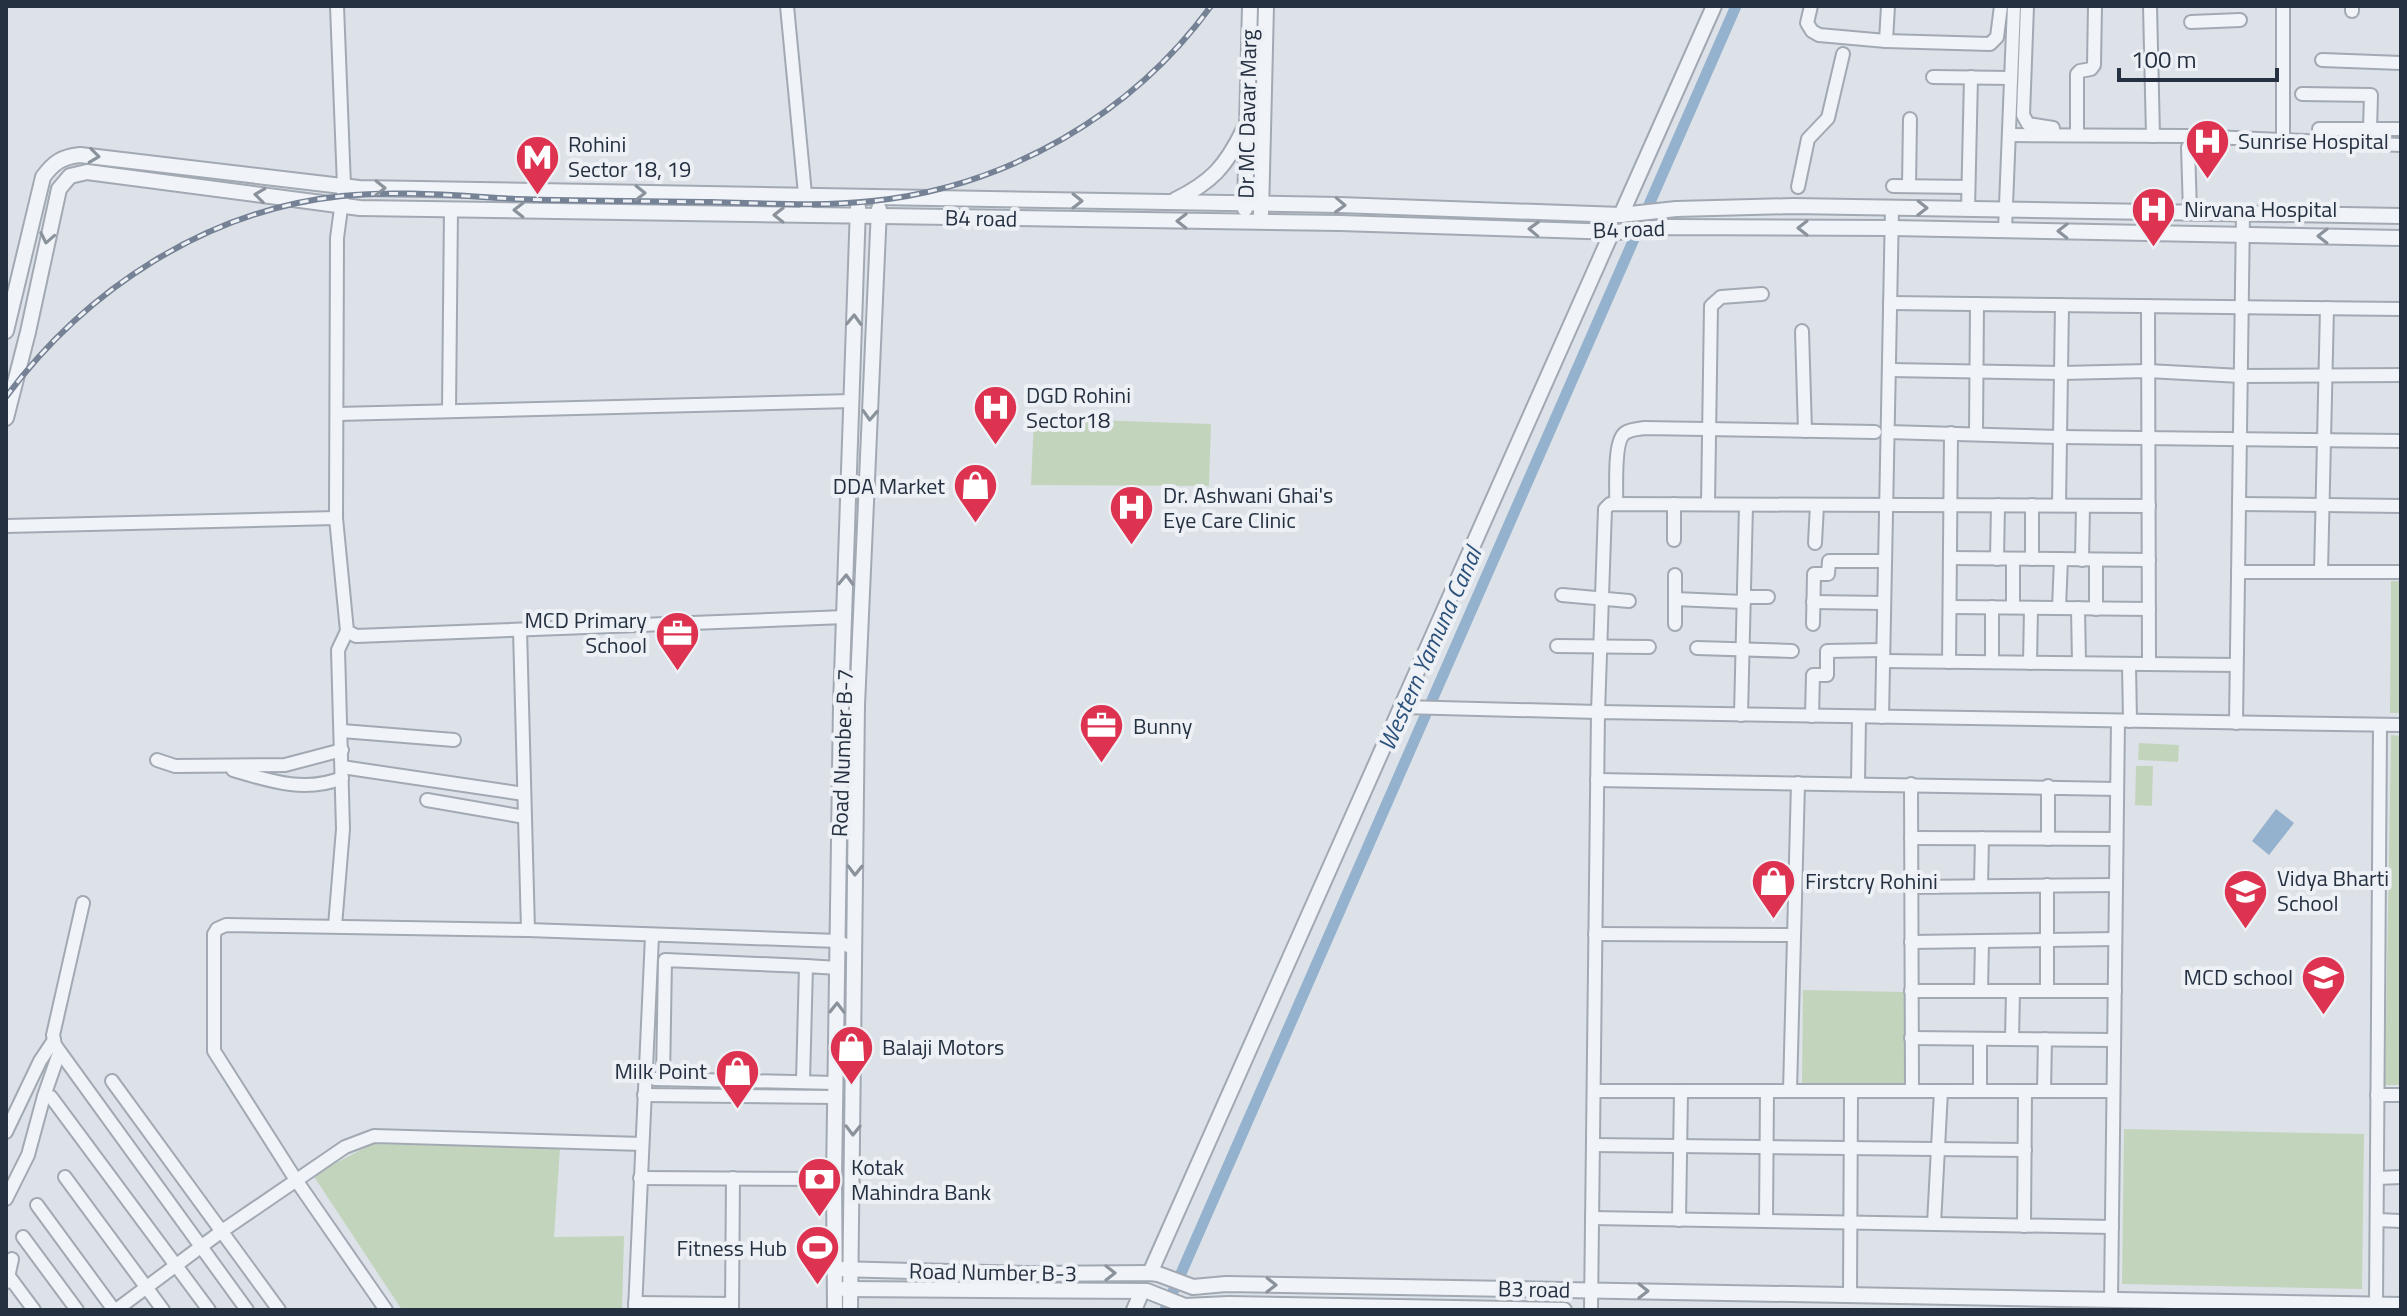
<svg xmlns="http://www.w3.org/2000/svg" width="2407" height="1316" font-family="'Titillium Web',sans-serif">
	<rect width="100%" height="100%" fill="#dde2e9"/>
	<g fill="#c3d4bd">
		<path d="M1034,418L1211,424L1209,486L1031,485Z"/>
		<path d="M2391,581H2401V713H2390Z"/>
		<path d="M2391,735L2401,736V1085H2385Z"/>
		<path d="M2139,743L2179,745L2178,762L2138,760Z"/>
		<path d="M2136,766H2153L2152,806L2135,805Z"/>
		<path d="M1803,990L1905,992L1904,1084L1802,1083Z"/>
		<path d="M2124,1129L2364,1134L2362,1289L2122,1284Z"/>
		<path d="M372,1144L560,1148L554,1237L624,1236L622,1310H402L313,1175Z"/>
	</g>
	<path fill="#94b1cd" d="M2276,809L2294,823L2269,855L2252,841Z"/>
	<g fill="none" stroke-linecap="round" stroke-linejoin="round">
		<path stroke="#94b1cd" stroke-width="11" d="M1165,1310L1736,6"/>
		<defs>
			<g id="minor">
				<path d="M337,6L344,186L337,238L336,518L347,631L356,636L845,617"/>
				<path d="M787,6L807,215"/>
				<path d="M1811,6L1807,23L1812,31L1819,35L1886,41L1990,44L1997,37L2001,6"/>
				<path d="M2027,6L2023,115L2028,124L2053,128"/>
				<path d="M2150,6L2153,136"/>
				<path d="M2283,6V141"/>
				<path d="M2352,6V11"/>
				<path d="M2191,22L2240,20"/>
				<path d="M1886,41L1888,6"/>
				<path d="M2322,60L2401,63"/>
				<path d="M1933,77L2011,78"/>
				<path d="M2302,94L2371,95L2370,129"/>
				<path d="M2319,129H2401"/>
				<path d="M2077,130V74L2080,71L2091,69L2094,65L2095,6"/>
				<path d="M2009,135L2188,136L2401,145"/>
				<path d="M2188,147L2190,212"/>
				<path d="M1893,186L1968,187"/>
				<path d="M1909,186L1910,119"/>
				<path d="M1798,187L1808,139L1828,118L1843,54"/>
				<path d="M1968,209L1971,77"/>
				<path d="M2005,230L2014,6"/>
				<path d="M1890,303L2401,309"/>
				<path d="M2148,306L2149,664"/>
				<path d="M1802,331L1805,431"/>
				<path d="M1890,370L2061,373L2148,371L2241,376L2401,375"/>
				<path d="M449,411L451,209"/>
				<path d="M337,414L852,401"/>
				<path d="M1888,432L2060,437L2401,441"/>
				<path d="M1976,433L1977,304"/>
				<path d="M1708,503L1711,306L1721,297L1762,294"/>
				<path d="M1616,504C1617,489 1613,441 1625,433C1631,429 1638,429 1645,428L1875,432"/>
				<path d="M1674,504V540"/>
				<path d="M2239,504L2401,506"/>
				<path d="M2059,505L2062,305"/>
				<path d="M6,526L336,518"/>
				<path d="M1815,543L1817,505"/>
				<path d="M1950,558L2149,560"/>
				<path d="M1997,559L1998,505"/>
				<path d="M2013,559V607"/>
				<path d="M2032,559V505"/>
				<path d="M2082,560L2083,506"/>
				<path d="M2238,572H2401"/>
				<path d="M2321,572L2327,308"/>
				<path d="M1562,595L1629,601"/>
				<path d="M1744,597H1768"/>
				<path d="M1675,599L1744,602"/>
				<path d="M1813,602L1884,603"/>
				<path d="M1950,607L2149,609"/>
				<path d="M1992,607V662"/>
				<path d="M2059,608L2061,559"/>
				<path d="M2078,608L2079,663"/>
				<path d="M2096,609V560"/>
				<path d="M1675,624V575"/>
				<path d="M1813,624L1814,574H1828L1829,561H1885"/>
				<path d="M520,630L528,930"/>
				<path d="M1557,646L1649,647"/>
				<path d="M1697,648L1792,651"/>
				<path d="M1883,661L2236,665"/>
				<path d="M1949,662L1951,433"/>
				<path d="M2030,663L2031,608"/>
				<path d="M2129,665L2130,721"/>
				<path d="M1402,707L1598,712L1605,509L1610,504L2149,506"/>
				<path d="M1741,715L1746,505"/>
				<path d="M1812,716L1813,675H1827V651L1883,650"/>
				<path d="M1882,717L1892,208"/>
				<path d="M2236,723L2243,213"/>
				<path d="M342,731L454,740"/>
				<path d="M157,760L175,766L285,765L342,750"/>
				<path d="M342,767L524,794"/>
				<path d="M233,770C270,781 305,793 342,778"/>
				<path d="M1597,780L2117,789"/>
				<path d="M1858,783L1859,717"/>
				<path d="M1911,784L1912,1091"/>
				<path d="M427,800L525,817"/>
				<path d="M1911,838L2116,839"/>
				<path d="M2048,839V786"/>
				<path d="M2047,885V991"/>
				<path d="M1981,886L1982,838"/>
				<path d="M1911,887L2116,885"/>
				<path d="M83,903L53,1035L55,1045L247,1310"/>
				<path d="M335,926L343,829L338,650L347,631"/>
				<path d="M1595,934L1794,935"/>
				<path d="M1911,942L2115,939"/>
				<path d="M1911,991H2115"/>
				<path d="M1981,991L1982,941"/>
				<path d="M1911,1038L2114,1040"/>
				<path d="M2012,1039L2013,991"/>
				<path d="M655,1079L836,1083"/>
				<path d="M663,1079L665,960L806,966"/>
				<path d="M112,1081L279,1310"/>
				<path d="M803,1081L806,966L838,968"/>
				<path d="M1594,1091H2113"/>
				<path d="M1790,1091L1798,783"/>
				<path d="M1980,1091V1039"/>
				<path d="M2044,1091L2045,1039"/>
				<path d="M644,1095L835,1097"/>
				<path d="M2377,1095H2401"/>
				<path d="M51,1097L209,1310"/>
				<path d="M6,1132L40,1061L54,1040"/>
				<path d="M1593,1145L2025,1150"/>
				<path d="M65,1177L163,1310"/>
				<path d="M640,1178L834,1179"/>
				<path d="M2377,1178L2401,1177"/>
				<path d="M6,1199L28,1155L44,1096L59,1053"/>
				<path d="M37,1205L114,1310"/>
				<path d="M1592,1218L2112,1227"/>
				<path d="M1679,1220L1681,1091"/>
				<path d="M2377,1220L2401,1221"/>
				<path d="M1766,1221L1767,1091"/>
				<path d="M1934,1224L1941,1091"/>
				<path d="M2024,1226L2025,1091"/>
				<path d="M23,1237L77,1310"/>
				<path d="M8,1275L34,1310"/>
				<path d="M7,1282L12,1259"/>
				<path d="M1850,1295L1851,1091"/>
				<path d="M2111,1300L2118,721"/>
				<path d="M635,1303L732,1304"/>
				<path d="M2376,1304L2380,725"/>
				<path d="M116,1310L222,1231L345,1147L374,1136L642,1144"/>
				<path d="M386,1310L296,1180L214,1051V934L217,929L226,925L528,930L838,941L854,949"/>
				<path d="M635,1310L652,936"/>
				<path d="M732,1310L733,1178"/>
				<path d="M1591,1310L1598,712L2401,725"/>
			</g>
			<g id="tertiary">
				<path d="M1175,200C1212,182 1226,166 1244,129"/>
				<path d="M1245,209L1250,6"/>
				<path d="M1261,214L1266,6"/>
				<path d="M1621,215L1714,6"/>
				<path d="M6,331L43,177C54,162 62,157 80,155L359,188L1339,205L1621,215L1676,209L1793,206L2401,216"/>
				<path d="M6,418L28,332L59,189L70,176L87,172L360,208L1340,223L1617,232L1665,227L1892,228L2401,238"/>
				<path d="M836,1269L1027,1274L1150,1273L1158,1274L1193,1287L1226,1284L2401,1305"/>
				<path d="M1150,1273L1612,232"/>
				<path d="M844,1289L1147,1291L1185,1306L1229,1304L1564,1310"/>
				<path d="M835,1310L834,1179L841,705L858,207"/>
				<path d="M850,1310L857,705L879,209"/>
				<path d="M1134,1310L1142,1291"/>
			</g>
		</defs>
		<use href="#minor" stroke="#a2a9b3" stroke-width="16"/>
		<use href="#tertiary" stroke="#a2a9b3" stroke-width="18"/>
		<use href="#minor" stroke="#f0f3f7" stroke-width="12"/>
		<use href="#tertiary" stroke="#f0f3f7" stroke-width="14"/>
		<defs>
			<path id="rail" d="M6,397C86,289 207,210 342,196C399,190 459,196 516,199C581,201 646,201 711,202C764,203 819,207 872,201C1006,187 1132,115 1211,6"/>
		</defs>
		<use href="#rail" stroke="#758194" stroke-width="6"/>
		<use href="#rail" stroke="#edf1f6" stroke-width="3" stroke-dasharray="9" stroke-linecap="butt"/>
	</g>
	<defs><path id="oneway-chevron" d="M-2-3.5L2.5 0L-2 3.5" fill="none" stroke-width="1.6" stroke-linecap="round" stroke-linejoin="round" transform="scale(2)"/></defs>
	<g stroke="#8a929c">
		<use href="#oneway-chevron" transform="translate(94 156) rotate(7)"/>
		<use href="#oneway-chevron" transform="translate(380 188) rotate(1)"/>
		<use href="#oneway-chevron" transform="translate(640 193) rotate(1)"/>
		<use href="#oneway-chevron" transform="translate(260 195) rotate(-173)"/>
		<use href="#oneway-chevron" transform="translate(1077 201) rotate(1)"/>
		<use href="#oneway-chevron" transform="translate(1340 205) rotate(2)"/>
		<use href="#oneway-chevron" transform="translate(1922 208) rotate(1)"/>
		<use href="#oneway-chevron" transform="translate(519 210) rotate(-179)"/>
		<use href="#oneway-chevron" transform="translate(779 215) rotate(-179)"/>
		<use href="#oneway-chevron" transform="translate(1182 221) rotate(-179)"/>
		<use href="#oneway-chevron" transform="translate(1803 228) rotate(-180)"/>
		<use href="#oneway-chevron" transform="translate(1534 229) rotate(-178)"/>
		<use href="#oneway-chevron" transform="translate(2063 231) rotate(-179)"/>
		<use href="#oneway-chevron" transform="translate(2323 236) rotate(-179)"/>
		<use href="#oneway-chevron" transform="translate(47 238) rotate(101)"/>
		<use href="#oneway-chevron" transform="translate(854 320) rotate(-88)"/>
		<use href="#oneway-chevron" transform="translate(870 415) rotate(93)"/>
		<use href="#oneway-chevron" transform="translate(846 580) rotate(-88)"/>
		<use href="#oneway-chevron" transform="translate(855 870) rotate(91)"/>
		<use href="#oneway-chevron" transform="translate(837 1008) rotate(-89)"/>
		<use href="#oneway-chevron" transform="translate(853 1130) rotate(91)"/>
		<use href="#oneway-chevron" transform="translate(1110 1273)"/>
		<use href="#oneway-chevron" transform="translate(1271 1285) rotate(1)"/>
		<use href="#oneway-chevron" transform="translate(1643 1291) rotate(1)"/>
	</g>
	<defs>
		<symbol id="hospital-pin" viewBox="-11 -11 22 30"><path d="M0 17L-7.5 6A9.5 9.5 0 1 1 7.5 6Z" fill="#dd3351" stroke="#edf1f6"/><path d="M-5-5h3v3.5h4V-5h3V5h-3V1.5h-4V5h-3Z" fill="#fff"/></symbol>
		<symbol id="metro-pin" viewBox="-11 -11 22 30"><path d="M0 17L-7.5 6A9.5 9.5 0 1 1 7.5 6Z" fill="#dd3351" stroke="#edf1f6"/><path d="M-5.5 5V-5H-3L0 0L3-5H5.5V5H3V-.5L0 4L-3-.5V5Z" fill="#fff"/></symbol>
		<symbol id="shop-pin" viewBox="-11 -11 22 30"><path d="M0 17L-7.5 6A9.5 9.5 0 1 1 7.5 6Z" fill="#dd3351" stroke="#edf1f6"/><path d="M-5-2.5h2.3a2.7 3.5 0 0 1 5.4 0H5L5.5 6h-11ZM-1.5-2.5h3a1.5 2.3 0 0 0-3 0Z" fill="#fff"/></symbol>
		<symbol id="office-pin" viewBox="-11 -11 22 30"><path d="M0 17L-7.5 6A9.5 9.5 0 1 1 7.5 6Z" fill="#dd3351" stroke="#edf1f6"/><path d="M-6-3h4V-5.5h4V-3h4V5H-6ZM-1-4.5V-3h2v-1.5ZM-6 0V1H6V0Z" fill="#fff"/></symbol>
		<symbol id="school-pin" viewBox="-11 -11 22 30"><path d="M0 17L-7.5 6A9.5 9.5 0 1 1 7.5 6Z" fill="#dd3351" stroke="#edf1f6"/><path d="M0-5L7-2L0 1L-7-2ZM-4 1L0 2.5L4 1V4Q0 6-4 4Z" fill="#fff"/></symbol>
		<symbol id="bank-pin" viewBox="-11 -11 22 30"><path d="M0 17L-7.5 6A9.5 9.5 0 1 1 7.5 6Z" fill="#dd3351" stroke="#edf1f6"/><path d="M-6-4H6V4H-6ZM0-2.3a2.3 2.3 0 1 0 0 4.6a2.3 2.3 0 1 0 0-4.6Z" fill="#fff"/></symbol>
		<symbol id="stadium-pin" viewBox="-11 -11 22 30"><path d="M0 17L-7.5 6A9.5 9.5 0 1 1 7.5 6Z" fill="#dd3351" stroke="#edf1f6"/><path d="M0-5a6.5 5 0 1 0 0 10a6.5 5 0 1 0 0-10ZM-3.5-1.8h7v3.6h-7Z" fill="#fff"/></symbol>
	</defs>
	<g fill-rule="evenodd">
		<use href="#hospital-pin" x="2182" y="116" width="51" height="69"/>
		<use href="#metro-pin" x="512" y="132" width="51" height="69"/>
		<use href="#hospital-pin" x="2128" y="184" width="51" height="69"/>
		<use href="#hospital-pin" x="970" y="382" width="51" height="69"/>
		<use href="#shop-pin" x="950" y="460" width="51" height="69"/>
		<use href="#hospital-pin" x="1106" y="482" width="51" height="69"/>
		<use href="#office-pin" x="652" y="608" width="51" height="69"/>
		<use href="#office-pin" x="1076" y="700" width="51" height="69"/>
		<use href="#shop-pin" x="1748" y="856" width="51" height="69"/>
		<use href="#school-pin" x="2220" y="866" width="51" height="69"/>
		<use href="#school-pin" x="2298" y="952" width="51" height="69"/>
		<use href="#shop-pin" x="826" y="1022" width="51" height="69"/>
		<use href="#shop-pin" x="712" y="1046" width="51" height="69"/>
		<use href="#bank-pin" x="794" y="1154" width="51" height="69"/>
		<use href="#stadium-pin" x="792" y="1222" width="51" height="69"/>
	</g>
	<g text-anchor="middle" stroke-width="8" stroke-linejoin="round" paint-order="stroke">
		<g font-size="22" fill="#253041" stroke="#edf1f6">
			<text transform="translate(1247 114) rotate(-89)" y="8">Dr MC Davar Marg</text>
			<text transform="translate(981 218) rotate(1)" y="8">B4 road</text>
			<text transform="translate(1629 229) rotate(-2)" y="8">B4 road</text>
			<text transform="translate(842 753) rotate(-88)" y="8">Road Number B-7</text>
			<text transform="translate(993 1272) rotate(1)" y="8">Road Number B-3</text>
			<text transform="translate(1534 1289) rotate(1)" y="8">B3 road</text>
		</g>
		<g font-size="22" fill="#253041" stroke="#edf1f6" text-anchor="start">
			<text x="2238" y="149">Sunrise Hospital</text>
			<text x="568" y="152">Rohini<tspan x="568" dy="25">Sector 18, 19</tspan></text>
			<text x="2184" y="217">Nirvana Hospital</text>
			<text x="1026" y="403">DGD Rohini<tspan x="1026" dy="25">Sector18</tspan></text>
			<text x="945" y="494" text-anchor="end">DDA Market</text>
			<text x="1163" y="503">Dr. Ashwani Ghai's<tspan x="1163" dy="25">Eye Care Clinic</tspan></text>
			<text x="647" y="628" text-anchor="end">MCD Primary<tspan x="647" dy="25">School</tspan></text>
			<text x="1133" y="734">Bunny</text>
			<text x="2277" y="886">Vidya Bharti<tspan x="2277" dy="25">School</tspan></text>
			<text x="1805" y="889">Firstcry Rohini</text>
			<text x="2293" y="985" text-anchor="end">MCD school</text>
			<text x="882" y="1055">Balaji Motors</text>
			<text x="707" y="1079" text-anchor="end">Milk Point</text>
			<text x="851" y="1175">Kotak<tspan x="851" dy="25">Mahindra Bank</tspan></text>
			<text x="787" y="1256" text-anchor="end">Fitness Hub</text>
		</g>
		<g font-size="24" font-style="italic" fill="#2b5079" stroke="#edf1f6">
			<text transform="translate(1430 649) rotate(-66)" y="8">Western Yamuna Canal</text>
		</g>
	</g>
	<rect width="2407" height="1316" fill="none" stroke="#253041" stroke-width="16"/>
	<path d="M2119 68v12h158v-12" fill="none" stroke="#253041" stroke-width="4"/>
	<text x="2131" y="68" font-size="24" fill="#253041" stroke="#edf1f6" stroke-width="6" paint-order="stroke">100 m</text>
</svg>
